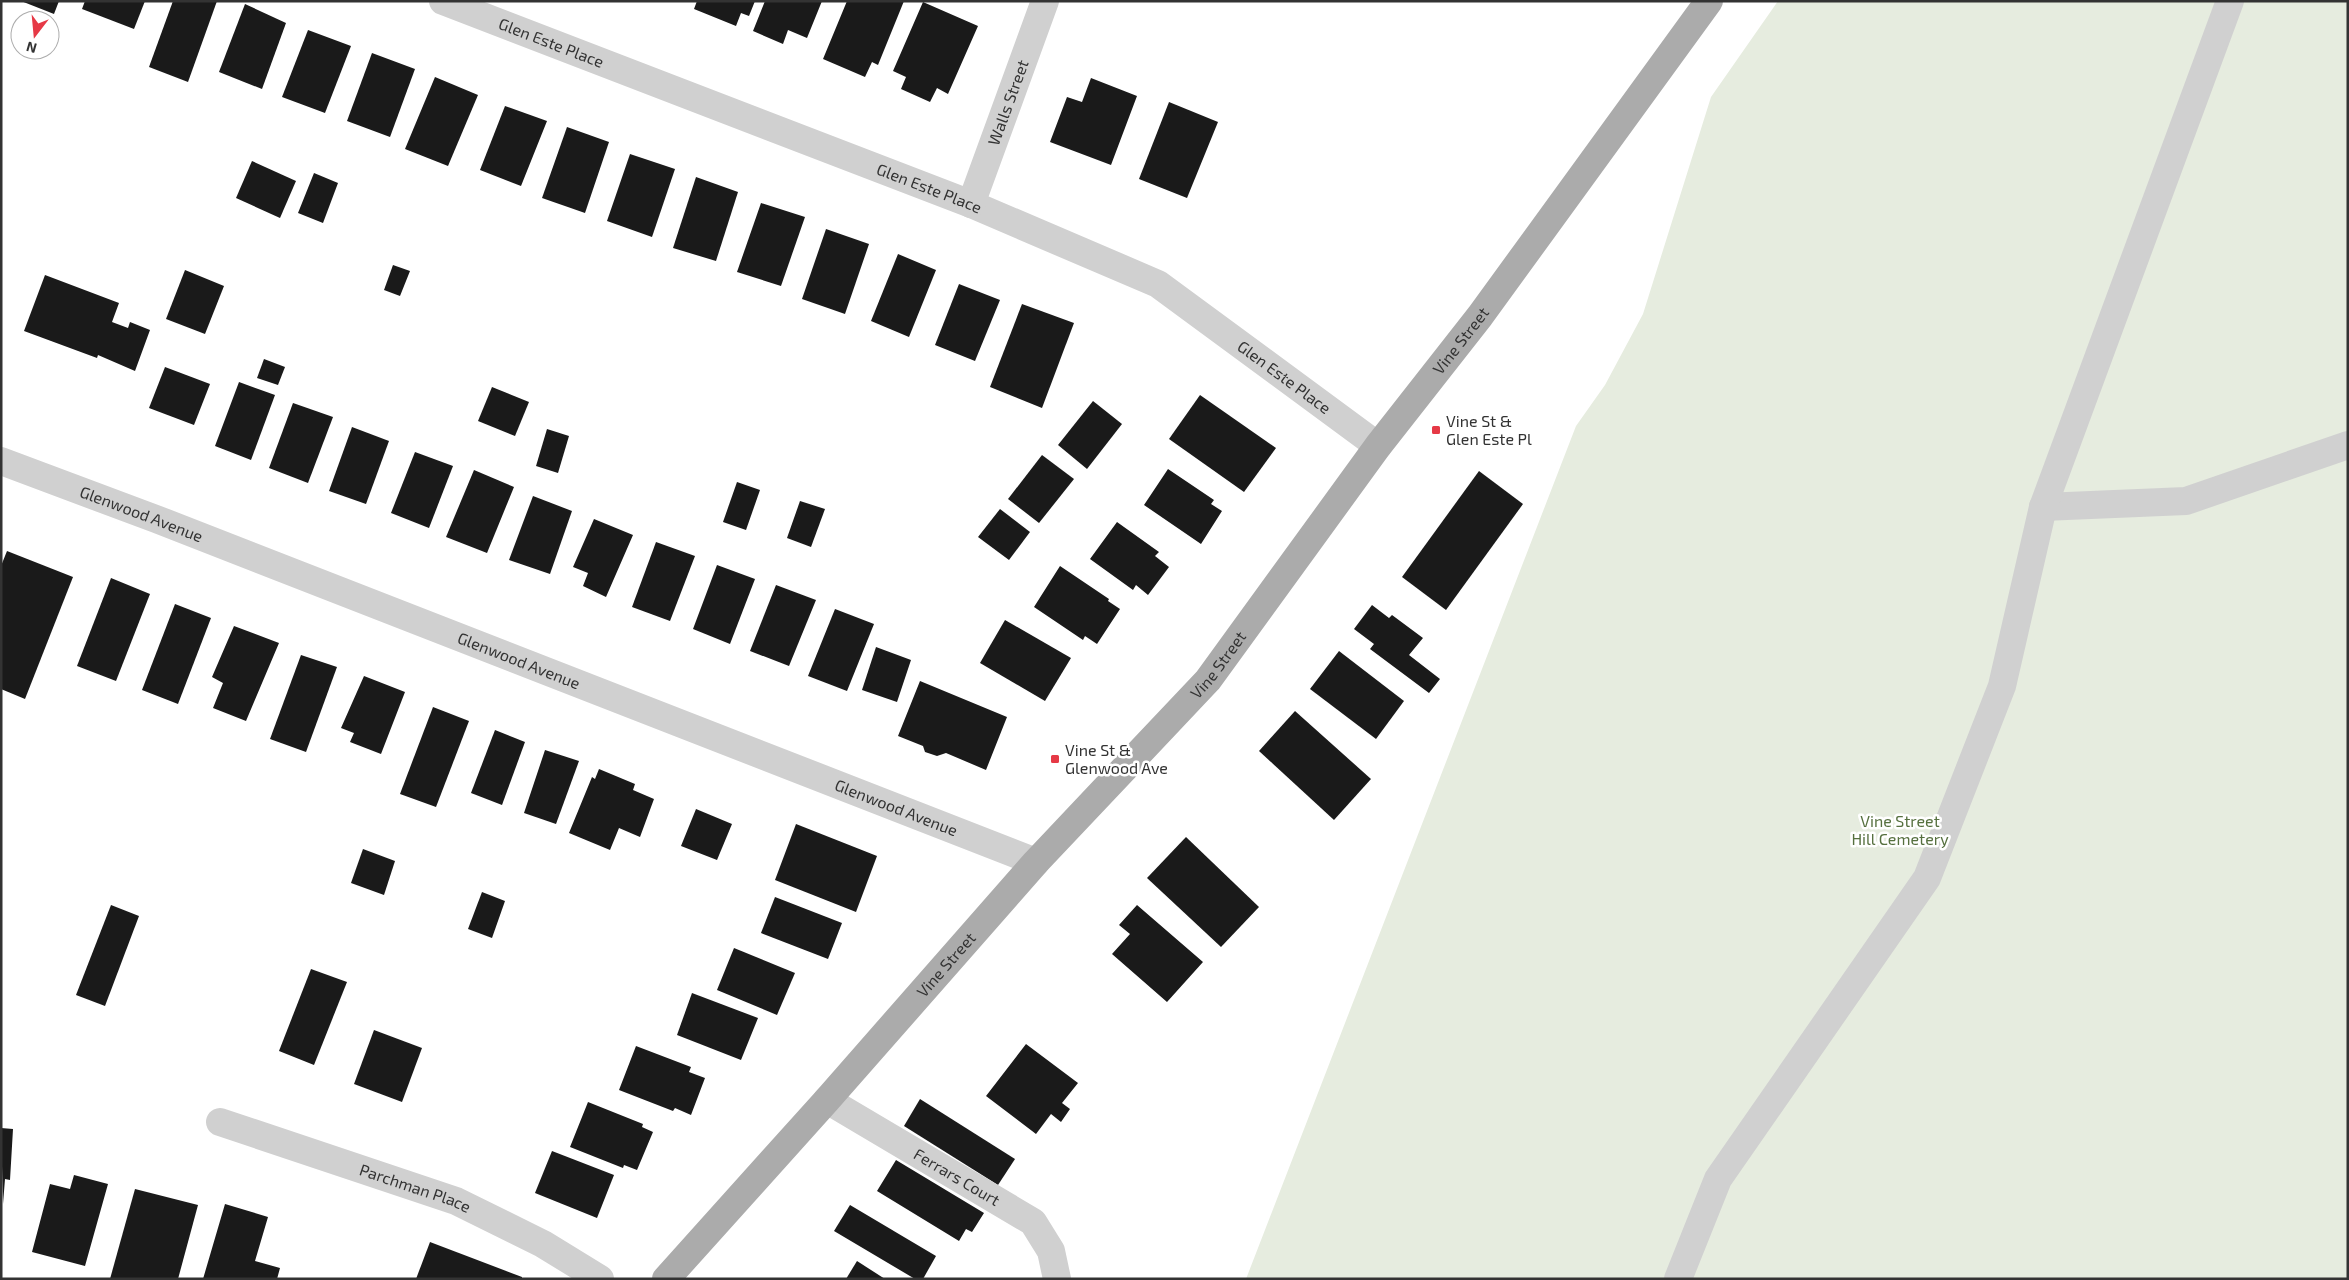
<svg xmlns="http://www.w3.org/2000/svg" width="2349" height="1280" font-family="'Exo 2',sans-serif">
	<rect width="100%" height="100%" fill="#fff"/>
	<path fill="#e6ecdf" d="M1778,1H2348V1279H1246L1576,426L1605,385L1643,314L1711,97Z"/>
	<g fill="#1a1a1a">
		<path d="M21,1H59L54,14Z"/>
		<path d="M85,1H145L134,29L82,9Z"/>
		<path d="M173,1H217L188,82L149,67Z"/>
		<path d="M697,1H755L749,16L741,13L736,26L694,9Z"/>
		<path d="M765,1H822L807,38L788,30L783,44L753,31Z"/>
		<path d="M847,1H904L878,65L872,62L865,77L823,59Z"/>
		<path d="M923,2L978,26L948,94L937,88L930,102L901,89L906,77L893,71Z"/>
		<path d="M245,4L286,23L262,89L219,72Z"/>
		<path d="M308,30L351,46L325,113L282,97Z"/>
		<path d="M372,53L415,69L390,137L347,121Z"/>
		<path d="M435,77L478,95L448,166L405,149Z"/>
		<path d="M1091,78L1137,96L1111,165L1050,142L1067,97L1082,102Z"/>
		<path d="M1169,102L1218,122L1187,198L1139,179Z"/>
		<path d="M505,106L547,121L521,186L480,170Z"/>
		<path d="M567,127L609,142L585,213L542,198Z"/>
		<path d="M630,154L675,169L652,237L607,221Z"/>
		<path d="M252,161L296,181L280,218L236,198Z"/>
		<path d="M314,173L338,183L323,223L298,213Z"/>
		<path d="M696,177L738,192L716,261L673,248Z"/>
		<path d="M761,203L805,217L781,286L737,272Z"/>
		<path d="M826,229L869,244L845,314L802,299Z"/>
		<path d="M898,254L936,270L909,337L871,321Z"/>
		<path d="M393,265L410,271L400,296L384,290Z"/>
		<path d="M185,270L224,286L205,334L166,319Z"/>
		<path d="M45,275L119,303L112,322L128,328L130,322L150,330L135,371L98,355L97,358L24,331Z"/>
		<path d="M959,284L1000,300L975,361L935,345Z"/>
		<path d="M1022,304L1074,323L1042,408L990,387Z"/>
		<path d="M264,359L285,367L278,385L257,378Z"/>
		<path d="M165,367L210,384L194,425L149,408Z"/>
		<path d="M239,382L275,395L251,460L215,446Z"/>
		<path d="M492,387L529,402L515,436L478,421Z"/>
		<path d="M1200,395L1276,448L1244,492L1169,439Z"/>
		<path d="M1093,401L1122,424L1087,469L1058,445Z"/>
		<path d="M293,403L333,417L308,483L269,468Z"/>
		<path d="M352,427L389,441L366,504L329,491Z"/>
		<path d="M547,429L569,436L558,473L536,466Z"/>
		<path d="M415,452L453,466L429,528L391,513Z"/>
		<path d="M1042,455L1074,479L1039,523L1008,499Z"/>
		<path d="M1168,469L1214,500L1211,504L1222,511L1201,544L1144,505Z"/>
		<path d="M474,470L514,487L487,553L446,537Z"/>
		<path d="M1479,471L1523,504L1446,610L1402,577Z"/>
		<path d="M737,482L760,490L746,530L723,522Z"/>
		<path d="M533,496L572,511L550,574L509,560Z"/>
		<path d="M800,501L825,509L811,547L787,538Z"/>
		<path d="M1000,509L1030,532L1009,560L978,537Z"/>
		<path d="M594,519L633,535L606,597L583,586L588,573L573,567Z"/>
		<path d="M1117,522L1159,552L1155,556L1169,567L1148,595L1136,585L1133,590L1090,559Z"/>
		<path d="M656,542L695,556L670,621L632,607Z"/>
		<path d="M7,551L73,577L25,699L1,689V566Z"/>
		<path d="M717,565L755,579L730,644L693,629Z"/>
		<path d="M1060,566L1109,599L1108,601L1120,609L1097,644L1085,636L1083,640L1034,607Z"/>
		<path d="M111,578L150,594L116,681L77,666Z"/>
		<path d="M776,585L816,600L789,666L750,651Z"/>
		<path d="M175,604L211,618L178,704L142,690Z"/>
		<path d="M1372,605L1389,618L1392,615L1423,638L1409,655L1440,679L1429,693L1370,649L1374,644L1354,629Z"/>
		<path d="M835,609L874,624L847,691L808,676Z"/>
		<path d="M1005,620L1071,658L1045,701L980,663Z"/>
		<path d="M234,626L279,643L246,721L213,708L223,683L212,677Z"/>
		<path d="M876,647L911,660L897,702L862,690Z"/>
		<path d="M1339,651L1404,701L1376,739L1310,689Z"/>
		<path d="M301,655L337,667L306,752L270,739Z"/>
		<path d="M364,676L405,692L381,754L350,742L354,733L341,728Z"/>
		<path d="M920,681L1007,717L986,770L946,753L937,756L925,752L923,746L898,736Z"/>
		<path d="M433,707L469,721L436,807L400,794Z"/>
		<path d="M1295,711L1371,779L1334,820L1259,751Z"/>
		<path d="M495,730L525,742L502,805L471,793Z"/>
		<path d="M545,750L579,761L556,824L524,813Z"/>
		<path d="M599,769L635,784L633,790L654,799L640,837L619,828L610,850L569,833L592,777L595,779Z"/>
		<path d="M696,809L732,824L717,860L681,846Z"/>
		<path d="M796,824L877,856L856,912L775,880Z"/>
		<path d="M1186,837L1259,907L1221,947L1147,878Z"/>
		<path d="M363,849L395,861L384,895L351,883Z"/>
		<path d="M482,892L505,901L492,938L468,929Z"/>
		<path d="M775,897L842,923L828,959L761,933Z"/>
		<path d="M111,905L139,916L105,1006L76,995Z"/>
		<path d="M1137,905L1203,962L1167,1002L1112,954L1130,934L1119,925Z"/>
		<path d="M734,948L795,973L777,1015L717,990Z"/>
		<path d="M311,969L347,982L314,1065L279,1051Z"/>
		<path d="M692,993L758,1018L741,1060L677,1035Z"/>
		<path d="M374,1030L422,1048L402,1102L354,1084Z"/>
		<path d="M1026,1044L1078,1083L1062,1103L1070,1109L1061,1122L1051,1114L1036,1134L986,1096Z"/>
		<path d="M636,1046L691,1067L689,1072L705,1078L691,1115L675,1108L673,1111L619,1090Z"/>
		<path d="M920,1099L1015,1159L998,1185L904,1126Z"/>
		<path d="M588,1102L643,1124L642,1127L653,1132L637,1170L624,1165L623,1168L570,1147Z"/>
		<path d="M1,1128L13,1129L10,1180L5,1179L3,1204Z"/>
		<path d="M552,1151L614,1175L597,1218L535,1193Z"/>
		<path d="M896,1160L984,1213L972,1232L966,1229L959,1241L877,1191Z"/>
		<path d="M74,1175L108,1184L85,1266L32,1252L50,1184L70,1189Z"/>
		<path d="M135,1189L198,1205L178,1279H110Z"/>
		<path d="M225,1204L268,1217L255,1261L280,1268L277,1279H203Z"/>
		<path d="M850,1205L936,1256L923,1279H915L834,1231Z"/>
		<path d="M430,1242L522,1277V1279H416Z"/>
		<path d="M857,1261L885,1279H846Z"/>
	</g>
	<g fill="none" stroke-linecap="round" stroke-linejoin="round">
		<g stroke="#d0d0d0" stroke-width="28">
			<path id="s1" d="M443,1L971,204L1158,284L1378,446"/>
			<path id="s2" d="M971,204L1045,1"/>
			<path id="s3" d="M1,461L156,519L1036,862"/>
			<path d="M2043,507L2186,501L2348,445"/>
			<path id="s4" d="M827,1100L1033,1222L1051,1251L1057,1279"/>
			<path id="s5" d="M220,1122L456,1201L543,1244L600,1279"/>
			<path d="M1678,1279L1718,1179L1927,878L2002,686L2043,507L2230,1"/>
		</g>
		<path stroke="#ababab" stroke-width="28" id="s6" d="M666,1279L827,1100L1036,862L1208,680L1378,446L1480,316L1709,1"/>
	</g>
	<g fill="#e63946" stroke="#fff" stroke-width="2">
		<rect x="1431" y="425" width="10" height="10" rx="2.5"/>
		<rect x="1050" y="754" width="10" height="10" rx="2.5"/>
	</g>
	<g text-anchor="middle" stroke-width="5" stroke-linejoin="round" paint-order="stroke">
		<g font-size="16" fill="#333" stroke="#fff">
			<text dy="6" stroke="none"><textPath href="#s1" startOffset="116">Glen Este Place</textPath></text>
			<text dy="6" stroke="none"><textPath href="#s2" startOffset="108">Walls Street</textPath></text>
			<text dy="6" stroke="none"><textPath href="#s1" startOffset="521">Glen Este Place</textPath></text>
			<text dy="6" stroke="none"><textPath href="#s6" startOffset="1231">Vine Street</textPath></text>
			<text dy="6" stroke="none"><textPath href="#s1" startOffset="926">Glen Este Place</textPath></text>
			<text dy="6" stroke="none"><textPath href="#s3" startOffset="150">Glenwood Avenue</textPath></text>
			<text dy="6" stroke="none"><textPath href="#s3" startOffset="555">Glenwood Avenue</textPath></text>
			<text dy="6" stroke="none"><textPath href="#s6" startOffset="826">Vine Street</textPath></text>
			<text dy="6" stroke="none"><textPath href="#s3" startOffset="960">Glenwood Avenue</textPath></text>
			<text dy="6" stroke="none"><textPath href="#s6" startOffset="421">Vine Street</textPath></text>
			<text dy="6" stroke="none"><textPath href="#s4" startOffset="151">Ferrars Court</textPath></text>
			<text dy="6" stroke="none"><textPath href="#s5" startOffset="206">Parchman Place</textPath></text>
		</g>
		<g font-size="16" fill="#333" stroke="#fff" text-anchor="start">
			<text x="1446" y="427">Vine St &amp;<tspan x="1446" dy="18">Glen Este Pl</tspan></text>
			<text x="1065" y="756">Vine St &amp;<tspan x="1065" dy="18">Glenwood Ave</tspan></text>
		</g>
		<g font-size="16" fill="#56703f" stroke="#fff">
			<text x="1900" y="827">Vine Street<tspan x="1900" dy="18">Hill Cemetery</tspan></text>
		</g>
	</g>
	<rect width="2349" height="1280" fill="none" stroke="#333333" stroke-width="5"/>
	<g transform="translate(35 35) rotate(196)"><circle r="24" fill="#ffffff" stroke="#adadad"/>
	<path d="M0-4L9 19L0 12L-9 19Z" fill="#e63946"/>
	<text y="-8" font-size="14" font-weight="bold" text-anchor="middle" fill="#333333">N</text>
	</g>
</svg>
